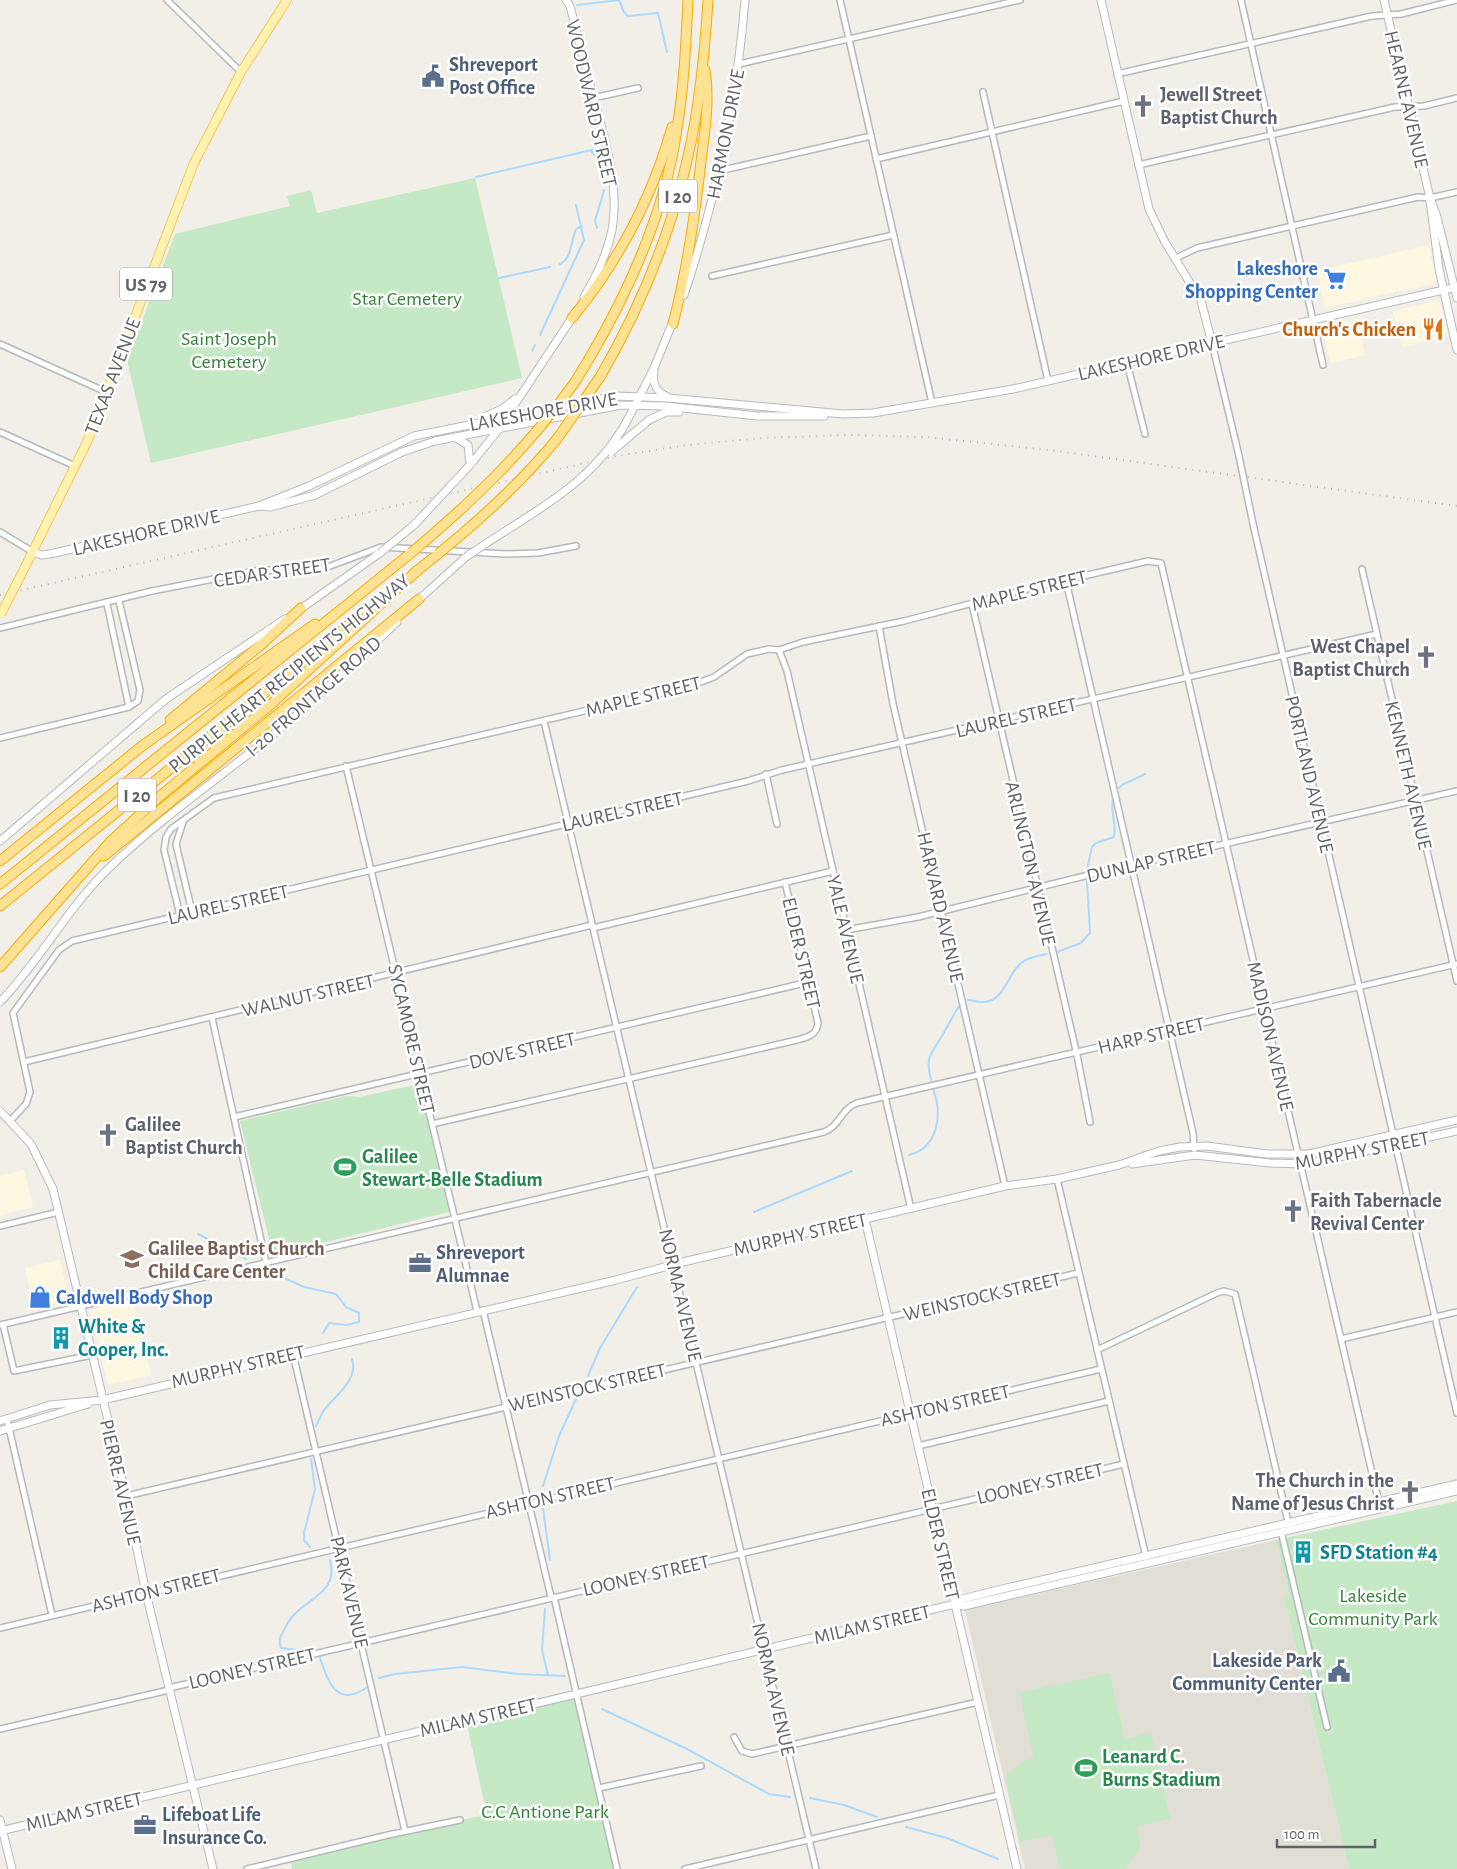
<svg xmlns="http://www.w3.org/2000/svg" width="1457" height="1869" font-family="'Alegreya Sans',sans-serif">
	<rect width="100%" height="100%" fill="#f1efe8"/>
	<g fill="#fef7e0">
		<path d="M1428,245L1437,280L1435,283L1325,308L1317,271Z"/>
		<path d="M1437,301L1440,302L1448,336L1402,347L1393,311Z"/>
		<path d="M1357,319L1365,355L1330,363L1322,327Z"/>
		<path d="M24,1170L33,1207L0,1215V1176Z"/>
		<path d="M60,1260L69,1299L34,1308L25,1268Z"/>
		<path d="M133,1300L151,1375L108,1385L90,1310Z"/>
	</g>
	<path fill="#e1ded6" d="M1276,1540L1289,1596L1284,1598L1349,1869H1025L965,1610Z"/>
	<g fill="#c5e8c5">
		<path d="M475,178L522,378L151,463L127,360L175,234L290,206L287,196L311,190L317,213Z"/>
		<path d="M419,1084L449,1212L273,1255L240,1121L346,1096L359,1097Z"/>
		<path d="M1457,1501V1869H1349L1284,1598L1289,1596L1276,1540Z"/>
		<path d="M1109,1673L1125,1739L1151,1733L1170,1818L1136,1827L1141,1847L1125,1869H1060L1052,1835L1020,1842L1005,1776L1023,1761L1034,1758L1019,1693Z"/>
		<path d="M578,1694L617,1869H292L290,1859L405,1831L487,1815L466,1720Z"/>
	</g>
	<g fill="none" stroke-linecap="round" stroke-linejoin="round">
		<g stroke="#aadaff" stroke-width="2">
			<path d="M577,5L619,0L624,12L628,16L658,13L667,52"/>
			<path d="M591,151L596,157L601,178"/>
			<path d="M476,177L596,149"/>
			<path d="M597,228L595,221L604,190"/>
			<path d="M560,264C572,258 571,241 576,229L582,226"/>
			<path d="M499,278L550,267"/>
			<path d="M540,335L584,240L576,205"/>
			<path d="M532,351L535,345"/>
			<path d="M1119,788L1122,785L1145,774"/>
			<path d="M1087,870L1092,847L1096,843L1114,837C1117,825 1110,812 1113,798"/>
			<path d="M1057,952L1081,943L1090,933L1087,881"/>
			<path d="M968,1000C974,1000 979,1003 984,1002C1003,1001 1007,978 1018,966C1025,958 1036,956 1047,954"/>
			<path d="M931,1080C925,1056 931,1054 942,1036C948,1026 953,1015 960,1005"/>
			<path d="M909,1155C938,1148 943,1114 933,1089"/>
			<path d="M754,1212L852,1171"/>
			<path d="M198,1234L246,1259"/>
			<path d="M271,1272L304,1287L336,1294L346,1307L359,1313V1322L347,1325L329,1323L323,1333"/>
			<path d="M588,1376L600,1348L637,1287"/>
			<path d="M316,1426C319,1420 321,1414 325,1409C336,1395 359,1379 352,1359"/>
			<path d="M543,1486L559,1436L576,1399"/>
			<path d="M543,1508L550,1560"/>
			<path d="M310,1547L304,1540V1533L315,1489L311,1459"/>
			<path d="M545,1609L542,1650L548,1675"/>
			<path d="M298,1650L281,1648C278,1641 280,1637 284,1630C286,1626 289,1620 292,1617C307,1598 339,1593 330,1560"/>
			<path d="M320,1658C328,1681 336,1708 366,1688"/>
			<path d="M379,1678L395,1674L462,1667L519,1674L565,1676"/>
			<path d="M602,1709L687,1749L769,1794L790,1797"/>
			<path d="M810,1798L844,1805L877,1817"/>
			<path d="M906,1827L947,1838L998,1859"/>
		</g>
		<defs>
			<g id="street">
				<path d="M167,0L241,72"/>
				<path d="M840,0L932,403"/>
				<path d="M1241,0L1323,365"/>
				<path d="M739,64L1020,0"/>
				<path d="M1117,74L1372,16L1401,14L1457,0"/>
				<path d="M983,92L1048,381"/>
				<path d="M593,98L638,88"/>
				<path d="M876,159L1124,101"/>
				<path d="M1138,165L1395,107L1424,106L1457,98"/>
				<path d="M719,171L871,136"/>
				<path d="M1176,258L1197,248L1418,197L1430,198L1457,192"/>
				<path d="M712,276L893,235"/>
				<path d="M1212,343L1239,456"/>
				<path d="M0,344L106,392"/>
				<path d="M1127,363L1145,434"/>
				<path d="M0,432L75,466"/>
				<path d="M1253,524L1457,1413"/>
				<path d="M0,532L33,552"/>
				<path d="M1362,569L1457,981"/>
				<path d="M1066,581L1193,1133L1194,1149"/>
				<path d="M107,604L129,707"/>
				<path d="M972,604L1077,1055L1090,1122"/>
				<path d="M879,626L893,704L1005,1186"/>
				<path d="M0,628L152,591L260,570L305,571L325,568L381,547L505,554L538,553L576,546"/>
				<path d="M779,650L787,671L911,1209"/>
				<path d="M544,721L816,1869"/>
				<path d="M0,738L129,707L138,701L140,690L119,601"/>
				<path d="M346,766L477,1311"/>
				<path d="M766,774L777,824"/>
				<path d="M183,822L176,844L192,912"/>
				<path d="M180,915L164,850L166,837L171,829L214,798L690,686L714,677L747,654L769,649L779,650L803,642L904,621L1019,591L1148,561L1161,563L1379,1503"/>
				<path d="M593,928L833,871"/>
				<path d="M846,930L918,917L1101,872L1457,791"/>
				<path d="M212,1018L266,1263"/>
				<path d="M24,1062L592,925"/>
				<path d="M234,1117L809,982"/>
				<path d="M11,1120L26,1104L30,1092L13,1013L59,950L72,941L748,781L782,770L1377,634"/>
				<path d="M432,1124L797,1040C808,1037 817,1035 818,1023L785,882"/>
				<path d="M1057,1179L1146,1557"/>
				<path d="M0,1226L59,1212"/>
				<path d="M483,1310L551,1597"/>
				<path d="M3,1324L14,1371L92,1355"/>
				<path d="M0,1325L824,1132C840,1126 841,1109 857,1103L1457,964"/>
				<path d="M1341,1339L1457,1312"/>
				<path d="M1097,1350L1217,1293L1224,1291L1235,1294L1289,1526"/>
				<path d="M293,1354L405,1831"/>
				<path d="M7,1419L52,1615"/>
				<path d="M918,1446L1109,1401"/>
				<path d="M126,1496L1078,1273"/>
				<path d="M1281,1531L1327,1727"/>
				<path d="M554,1597L617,1869"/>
				<path d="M0,1628L1101,1369"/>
				<path d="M169,1688L1124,1464"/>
				<path d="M0,1729L169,1690"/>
				<path d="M734,1737L742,1751L752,1754L978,1702"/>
				<path d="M599,1788L701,1766"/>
				<path d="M247,1869L388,1835L460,1820"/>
				<path d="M685,1869L999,1795"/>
			</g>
			<g id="secondary">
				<path d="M566,0L570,6C578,37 586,68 594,99C605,141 620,186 612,230C607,255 596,276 584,297"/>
				<path d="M1101,0L1149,209L1165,242L1201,301L1212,343"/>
				<path d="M1384,0L1430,198L1437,217L1457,298"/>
				<path d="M1430,201L1439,269L1457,350"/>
				<path d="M684,295C716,199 737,101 745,0"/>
				<path d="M654,372C652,385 657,392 668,397"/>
				<path d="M484,417L502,409L515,399"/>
				<path d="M505,419L574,315"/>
				<path d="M628,419L654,368L674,319"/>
				<path d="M649,420L666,412H679"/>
				<path d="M456,438L468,445L470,464"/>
				<path d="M470,465L500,428"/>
				<path d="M259,506L309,486L414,436L615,396L668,398L843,414L873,413L1013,389L1457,287"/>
				<path d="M33,552L41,555L50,554L259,506L271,507L315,495L402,452L435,441L621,405L665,406L757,416H824"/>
				<path d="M417,601L466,557"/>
				<path d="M299,610L380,553"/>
				<path d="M0,841L166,699L285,619"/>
				<path d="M0,1002C40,961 66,910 107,870C162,816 227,773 286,724C324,692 361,656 397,622"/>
				<path d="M0,1111L31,1144L53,1189L126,1496L146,1593L213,1869"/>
				<path d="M1132,1164L1195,1155L1270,1163L1307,1164L1457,1131"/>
				<path d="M865,1219L1017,1869"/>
				<path d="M0,1421L50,1405L102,1400L616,1280L683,1262L1005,1186L1057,1179L1119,1165L1159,1151L1180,1147L1207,1146L1267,1154H1309L1457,1120"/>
				<path d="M0,1431L88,1404"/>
				<path d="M955,1604L964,1606L1457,1491"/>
				<path d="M0,1820L12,1869"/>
				<path d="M0,1831L955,1604L962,1599L998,1590L1457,1484"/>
			</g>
			<path id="primary" d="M21,575L88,440L194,163L241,72L287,0"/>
			<g id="highway">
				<path d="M572,318C619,261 652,198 672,127"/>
				<path d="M673,324C687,270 695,216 701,161C705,130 710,101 705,70"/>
				<path d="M600,377C649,293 684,199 698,102C703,68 706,34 708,0"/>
				<path d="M575,382C623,305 664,219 677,129C684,86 686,43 688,0"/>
				<path d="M413,574L438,554"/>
				<path d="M170,720L262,644L301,608"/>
				<path d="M104,856L419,599"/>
				<path d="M0,861L142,746L315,624"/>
				<path d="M0,884L411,553"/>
				<path d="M0,906L356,619"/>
				<path d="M0,967L111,841L159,797L268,707L418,570"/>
			</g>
		</defs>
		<use href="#street" stroke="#b5b8bc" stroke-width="8"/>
		<use href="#secondary" stroke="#b6babf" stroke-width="9"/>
		<use href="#primary" stroke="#f2c960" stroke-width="10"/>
		<use href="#highway" stroke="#f9ab00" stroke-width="11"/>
		<use href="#street" stroke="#fff" stroke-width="5"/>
		<use href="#secondary" stroke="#fff" stroke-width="7"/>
		<use href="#primary" stroke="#fff2af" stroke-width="8"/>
		<use href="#highway" stroke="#fde293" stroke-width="9"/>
		<path stroke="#b6b7b8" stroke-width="2" stroke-dasharray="1 6" stroke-linecap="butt" d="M0,595L617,456L687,445L762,438L849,435L925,437L1049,450L1457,506"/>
		<defs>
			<path id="street-bridge" d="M1239,456L1253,524"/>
			<g id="secondary-bridge">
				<path d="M611,452L649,420"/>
				<path d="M380,553L414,525L470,465"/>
				<path d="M466,557C527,514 591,488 628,419"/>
			</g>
			<path id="primary-bridge" d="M1,614L21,575"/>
			<g id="highway-bridge">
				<path d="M411,553C474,500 527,449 575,382"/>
				<path d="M438,554C481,519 521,483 556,440C571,420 585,398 600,377"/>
			</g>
		</defs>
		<use href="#street-bridge" stroke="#b5b8bc" stroke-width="8" stroke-linecap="butt"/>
		<use href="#secondary-bridge" stroke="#b6babf" stroke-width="9" stroke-linecap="butt"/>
		<use href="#primary-bridge" stroke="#f2c960" stroke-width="10" stroke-linecap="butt"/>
		<use href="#highway-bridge" stroke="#f9ab00" stroke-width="11" stroke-linecap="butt"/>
		<use href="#street-bridge" stroke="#fff" stroke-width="5"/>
		<use href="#secondary-bridge" stroke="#fff" stroke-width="7"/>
		<use href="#primary-bridge" stroke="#fff2af" stroke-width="8"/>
		<use href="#highway-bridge" stroke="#fde293" stroke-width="9"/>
	</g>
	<defs>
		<symbol id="civic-bare" viewBox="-9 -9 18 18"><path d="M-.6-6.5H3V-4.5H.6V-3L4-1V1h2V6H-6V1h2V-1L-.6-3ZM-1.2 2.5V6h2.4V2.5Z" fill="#5c6f8a" stroke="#fff" stroke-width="2.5" paint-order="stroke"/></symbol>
		<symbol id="church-bare" viewBox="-9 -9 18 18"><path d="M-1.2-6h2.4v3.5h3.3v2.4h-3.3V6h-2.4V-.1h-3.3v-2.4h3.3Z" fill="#6b7280" stroke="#fff" stroke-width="2.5" paint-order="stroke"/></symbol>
		<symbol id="supermarket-bare" viewBox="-9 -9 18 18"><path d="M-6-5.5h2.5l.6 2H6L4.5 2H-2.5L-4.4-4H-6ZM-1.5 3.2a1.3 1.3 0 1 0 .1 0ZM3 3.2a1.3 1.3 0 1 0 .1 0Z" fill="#3f7fe0" stroke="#fff" stroke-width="2.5" paint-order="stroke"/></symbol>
		<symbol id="restaurant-bare" viewBox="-9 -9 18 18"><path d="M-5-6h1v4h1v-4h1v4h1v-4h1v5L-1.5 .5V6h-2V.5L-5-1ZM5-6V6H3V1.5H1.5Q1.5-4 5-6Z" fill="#e8710a" stroke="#fff" stroke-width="2.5" paint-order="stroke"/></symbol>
		<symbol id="stadium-bare" viewBox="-9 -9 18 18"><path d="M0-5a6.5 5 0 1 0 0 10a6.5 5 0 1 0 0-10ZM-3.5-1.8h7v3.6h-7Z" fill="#2e9e5b" stroke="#fff" stroke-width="2.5" paint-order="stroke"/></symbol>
		<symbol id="school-bare" viewBox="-9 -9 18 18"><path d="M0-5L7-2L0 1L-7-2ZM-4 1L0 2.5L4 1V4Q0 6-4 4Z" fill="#8d6e63" stroke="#fff" stroke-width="2.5" paint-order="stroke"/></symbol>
		<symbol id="office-bare" viewBox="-9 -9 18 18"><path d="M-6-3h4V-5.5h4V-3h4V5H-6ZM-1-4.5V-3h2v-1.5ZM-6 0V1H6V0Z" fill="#5c6f8a" stroke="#fff" stroke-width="2.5" paint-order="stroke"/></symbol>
		<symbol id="shop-bare" viewBox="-9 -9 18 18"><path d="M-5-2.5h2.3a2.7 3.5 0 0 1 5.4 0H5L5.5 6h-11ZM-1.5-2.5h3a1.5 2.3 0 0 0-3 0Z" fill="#3f7fe0" stroke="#fff" stroke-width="2.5" paint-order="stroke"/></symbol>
		<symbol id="building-bare" viewBox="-9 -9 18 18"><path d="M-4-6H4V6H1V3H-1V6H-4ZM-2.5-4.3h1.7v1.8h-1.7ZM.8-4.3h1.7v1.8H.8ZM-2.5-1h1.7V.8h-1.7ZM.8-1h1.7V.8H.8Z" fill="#0f9aa8" stroke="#fff" stroke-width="2.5" paint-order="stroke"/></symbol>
	</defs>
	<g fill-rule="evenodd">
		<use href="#civic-bare" x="417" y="60" width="32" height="32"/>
		<use href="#church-bare" x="1127" y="90" width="32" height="32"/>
		<use href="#supermarket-bare" x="1319" y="263" width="32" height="32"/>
		<use href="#restaurant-bare" x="1417" y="313" width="32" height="32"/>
		<use href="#church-bare" x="1410" y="641" width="32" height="32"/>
		<use href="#church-bare" x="92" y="1119" width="32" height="32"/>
		<use href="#stadium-bare" x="329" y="1151" width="32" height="32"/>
		<use href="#church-bare" x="1277" y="1195" width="32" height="32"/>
		<use href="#school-bare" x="116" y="1243" width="32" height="32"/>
		<use href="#office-bare" x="404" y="1247" width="32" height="32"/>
		<use href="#shop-bare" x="24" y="1281" width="32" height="32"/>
		<use href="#building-bare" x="45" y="1322" width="32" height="32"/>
		<use href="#church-bare" x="1394" y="1476" width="32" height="32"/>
		<use href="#building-bare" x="1287" y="1536" width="32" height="32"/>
		<use href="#civic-bare" x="1323" y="1655" width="32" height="32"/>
		<use href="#stadium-bare" x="1070" y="1752" width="32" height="32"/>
		<use href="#office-bare" x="129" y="1809" width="32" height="32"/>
	</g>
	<g text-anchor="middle" stroke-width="5" stroke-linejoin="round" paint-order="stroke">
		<g fill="#fff" stroke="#8f9295" stroke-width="1">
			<rect x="659" y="179.5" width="38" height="33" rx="4"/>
			<rect x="120" y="267.5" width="52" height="33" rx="4"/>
			<rect x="118" y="778.5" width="38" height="33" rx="4"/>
		</g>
		<g font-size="19" font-weight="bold" fill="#5f6368">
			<text x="678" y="203">I 20</text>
			<text x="146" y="291">US 79</text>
			<text x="137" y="802">I 20</text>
		</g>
		<g font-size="20" font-weight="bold" fill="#4e5e75" stroke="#fff" text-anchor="start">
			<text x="449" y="71">Shreveport<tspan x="449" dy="23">Post Office</tspan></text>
			<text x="436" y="1259">Shreveport<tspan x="436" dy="23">Alumnae</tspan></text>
			<text x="1322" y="1667" text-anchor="end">Lakeside Park<tspan x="1322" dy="23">Community Center</tspan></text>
			<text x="162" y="1821">Lifeboat Life<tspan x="162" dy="23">Insurance Co.</tspan></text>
		</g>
		<g font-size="20" font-weight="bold" fill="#5b616d" stroke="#fff" text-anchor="start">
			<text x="1160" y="101">Jewell Street<tspan x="1160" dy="23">Baptist Church</tspan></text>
			<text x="1410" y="653" text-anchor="end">West Chapel<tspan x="1410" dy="23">Baptist Church</tspan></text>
			<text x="125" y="1131">Galilee<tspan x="125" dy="23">Baptist Church</tspan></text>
			<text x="1310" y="1207">Faith Tabernacle<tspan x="1310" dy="23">Revival Center</tspan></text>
			<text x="1394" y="1487" text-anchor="end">The Church in the<tspan x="1394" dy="23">Name of Jesus Christ</tspan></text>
		</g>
		<g font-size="20" fill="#5f6368" stroke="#fff">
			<text transform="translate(1407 99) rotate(77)" y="7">HEARNE AVENUE</text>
			<text transform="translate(592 103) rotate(77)" y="7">WOODWARD STREET</text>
			<text transform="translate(725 134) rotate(-79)" y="7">HARMON DRIVE</text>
			<text transform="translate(1151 357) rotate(-13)" y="7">LAKESHORE DRIVE</text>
			<text transform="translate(112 376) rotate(-69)" y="7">TEXAS AVENUE</text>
			<text transform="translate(543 411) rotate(-10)" y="7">LAKESHORE DRIVE</text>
			<text transform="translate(146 532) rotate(-13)" y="7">LAKESHORE DRIVE</text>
			<text transform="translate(272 572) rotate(-8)" y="7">CEDAR STREET</text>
			<text transform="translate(1029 590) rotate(-14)" y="7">MAPLE STREET</text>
			<text transform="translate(289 673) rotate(-39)" y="7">PURPLE HEART RECIPIENTS HIGHWAY</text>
			<text transform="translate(313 696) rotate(-41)" y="7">I-20 FRONTAGE ROAD</text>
			<text transform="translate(643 696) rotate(-14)" y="7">MAPLE STREET</text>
			<text transform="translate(1016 717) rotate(-13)" y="7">LAUREL STREET</text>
			<text transform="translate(1310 774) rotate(77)" y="7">PORTLAND AVENUE</text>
			<text transform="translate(1409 775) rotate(77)" y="7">KENNETH AVENUE</text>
			<text transform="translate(622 811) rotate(-13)" y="7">LAUREL STREET</text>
			<text transform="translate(1151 861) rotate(-13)" y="7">DUNLAP STREET</text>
			<text transform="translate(1031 863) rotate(77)" y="7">ARLINGTON AVENUE</text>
			<text transform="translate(228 904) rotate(-13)" y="7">LAUREL STREET</text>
			<text transform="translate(941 907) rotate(77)" y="7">HARVARD AVENUE</text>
			<text transform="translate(846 929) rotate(77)" y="7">YALE AVENUE</text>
			<text transform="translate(802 953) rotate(77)" y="7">ELDER STREET</text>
			<text transform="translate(308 995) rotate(-13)" y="7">WALNUT STREET</text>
			<text transform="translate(1151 1035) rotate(-13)" y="7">HARP STREET</text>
			<text transform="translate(1271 1036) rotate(77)" y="7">MADISON AVENUE</text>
			<text transform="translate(412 1039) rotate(77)" y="7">SYCAMORE STREET</text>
			<text transform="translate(522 1050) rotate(-13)" y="7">DOVE STREET</text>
			<text transform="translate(1362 1150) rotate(-11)" y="7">MURPHY STREET</text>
			<text transform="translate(800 1234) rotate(-13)" y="7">MURPHY STREET</text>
			<text transform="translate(681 1295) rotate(77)" y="7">NORMA AVENUE</text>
			<text transform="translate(982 1296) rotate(-13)" y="7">WEINSTOCK STREET</text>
			<text transform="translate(238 1366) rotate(-13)" y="7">MURPHY STREET</text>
			<text transform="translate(587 1387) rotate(-13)" y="7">WEINSTOCK STREET</text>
			<text transform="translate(945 1405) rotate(-13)" y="7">ASHTON STREET</text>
			<text transform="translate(121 1482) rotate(77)" y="7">PIERRE AVENUE</text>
			<text transform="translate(1040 1483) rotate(-13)" y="7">LOONEY STREET</text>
			<text transform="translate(550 1497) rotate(-13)" y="7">ASHTON STREET</text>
			<text transform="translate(941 1544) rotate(77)" y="7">ELDER STREET</text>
			<text transform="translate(646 1575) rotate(-13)" y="7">LOONEY STREET</text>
			<text transform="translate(156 1590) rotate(-14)" y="7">ASHTON STREET</text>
			<text transform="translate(350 1592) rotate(77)" y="7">PARK AVENUE</text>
			<text transform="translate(872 1624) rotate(-13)" y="7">MILAM STREET</text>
			<text transform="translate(252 1668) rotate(-13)" y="7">LOONEY STREET</text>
			<text transform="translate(774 1689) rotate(77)" y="7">NORMA AVENUE</text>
			<text transform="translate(478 1717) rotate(-13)" y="7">MILAM STREET</text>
			<text transform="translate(84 1811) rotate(-13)" y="7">MILAM STREET</text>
		</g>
		<g font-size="20" font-weight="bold" fill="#366cbe" stroke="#fff" text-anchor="end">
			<text x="1318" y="275">Lakeshore<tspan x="1318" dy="23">Shopping Center</tspan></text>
			<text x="56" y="1304" text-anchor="start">Caldwell Body Shop</text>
		</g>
		<g font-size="20" fill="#348238" stroke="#fff">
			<text x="407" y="305">Star Cemetery</text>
			<text x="229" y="345">Saint Joseph<tspan x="229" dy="23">Cemetery</tspan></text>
			<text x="1373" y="1602">Lakeside<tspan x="1373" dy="23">Community Park</tspan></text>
			<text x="545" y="1818">C.C Antione Park</text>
		</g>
		<g font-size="20" font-weight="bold" fill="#c56008" stroke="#fff" text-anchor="end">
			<text x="1416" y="336">Church's Chicken</text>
		</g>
		<g font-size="20" font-weight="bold" fill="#27864d" stroke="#fff" text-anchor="start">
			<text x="362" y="1163">Galilee<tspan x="362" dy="23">Stewart-Belle Stadium</tspan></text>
			<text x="1102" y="1763">Leanard C.<tspan x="1102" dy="23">Burns Stadium</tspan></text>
		</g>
		<g font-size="20" font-weight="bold" fill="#785e54" stroke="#fff" text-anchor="start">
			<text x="148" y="1255">Galilee Baptist Church<tspan x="148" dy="23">Child Care Center</tspan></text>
		</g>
		<g font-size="20" font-weight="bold" fill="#0d838f" stroke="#fff" text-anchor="start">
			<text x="78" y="1333">White &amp;<tspan x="78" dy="23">Cooper, Inc.</tspan></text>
			<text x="1320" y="1559">SFD Station #4</text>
		</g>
	</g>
	<path d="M1277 1839v8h98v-8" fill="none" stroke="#5f6368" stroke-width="2.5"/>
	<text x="1284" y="1839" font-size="15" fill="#5f6368" stroke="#ffffff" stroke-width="4" paint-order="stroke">100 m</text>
</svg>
